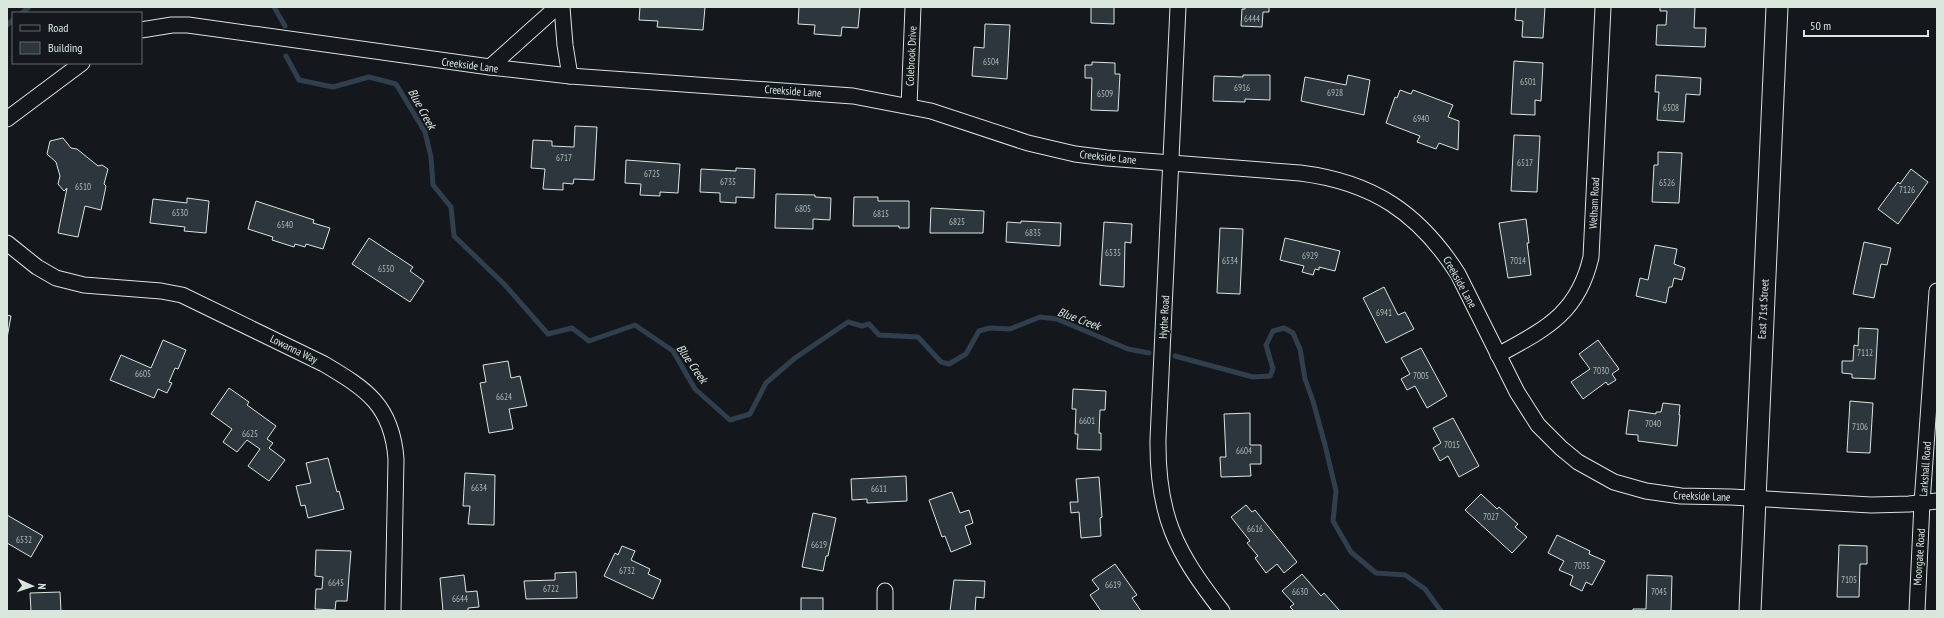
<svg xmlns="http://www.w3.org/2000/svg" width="1944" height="618" font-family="'PT Sans Narrow',sans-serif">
	<rect width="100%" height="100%" fill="#14181c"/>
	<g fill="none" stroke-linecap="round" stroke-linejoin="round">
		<g stroke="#2f3f4d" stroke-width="5">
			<path d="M274,7L285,26"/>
			<path d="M22,13L29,7"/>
			<path d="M7,25L13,20"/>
			<path d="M286,56L299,80L333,87L369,77L396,84L425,132L431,157L433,185L451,207L454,236L504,284L548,334L572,328L589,341L635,325L673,351L695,389L730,420L750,414L766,383L795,358L848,322L862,326L869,324L879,335L918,337L941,362L949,364L966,354L979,331L990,328L1010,329L1040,317L1057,319L1128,349L1149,353"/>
			<path d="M1175,356L1253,377L1270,376L1273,369L1266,345L1273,331L1284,328L1293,333L1300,349L1305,379L1313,401L1325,445L1336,491L1333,521L1351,552L1376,573L1405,575L1425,589L1441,611"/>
		</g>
	</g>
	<g fill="#2c363c" stroke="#d8e6dc">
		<path d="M640,7H720H705L703,30L657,27L658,21L639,20Z"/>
		<path d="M799,7H860L858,28L842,27L841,36L814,34L815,25L798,24Z"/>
		<path d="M1091,7H1114V24L1091,23Z"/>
		<path d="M1245,7H1269V12H1263L1262,27L1241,26L1242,9H1245Z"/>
		<path d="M1516,7H1545L1543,38L1522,37L1523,21L1515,20Z"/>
		<path d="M1660,7H1695L1694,28H1706L1705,47L1656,45L1657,25H1666L1667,11H1660Z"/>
		<path d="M985,24L1010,25L1007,79L972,76L974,47L984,48Z"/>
		<path d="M1514,61L1543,63L1541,101L1535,100V115L1511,114Z"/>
		<path d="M1092,62L1115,63V74H1120L1118,111L1091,110L1092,78H1085V65H1092Z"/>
		<path d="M1243,75H1270V100L1245,99V102L1213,101L1214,76L1243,77Z"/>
		<path d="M1348,75L1370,80L1364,115L1301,101L1305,77L1346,85Z"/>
		<path d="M1656,75L1701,78L1700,95L1686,94L1684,122L1657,120L1659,92H1655Z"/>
		<path d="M1400,90L1411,94L1413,90L1453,105L1448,117L1459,121L1458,150L1439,143L1436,149L1417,142L1420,136L1386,123L1395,97L1397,98Z"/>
		<path d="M575,126L597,127L594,180L574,179L573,184L563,183V190L543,189L545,169L531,168L533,140L552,141V146L574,147Z"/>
		<path d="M1514,135L1540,136L1537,192L1511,191Z"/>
		<path d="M63,138L71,148L77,149L98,166L102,165L108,169L104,184L106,186L101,210L85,206L78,237L58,233L67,188L64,191L58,184L60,176L56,162L47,154L50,141Z"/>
		<path d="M1658,152L1682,153L1679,203L1652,202L1654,165H1658Z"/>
		<path d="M626,160L680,164L678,193L660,192V196L640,195L641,184L625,183Z"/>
		<path d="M736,168L755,169L754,198L736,197V203L720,202V193L700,192L701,169L736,171Z"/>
		<path d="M1911,169L1928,182L1898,224L1878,209L1898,182L1900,184Z"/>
		<path d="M776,194L815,195V197L831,198L830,220L813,219V229L775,228Z"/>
		<path d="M854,197H878V201H909V228H899V226H853Z"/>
		<path d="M187,198L209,201L206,233L184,231L185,227L150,223L153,199L187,203Z"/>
		<path d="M256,201L314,220L313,223L330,228L323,249L306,244L305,247L295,244L294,247L272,240L273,237L248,229Z"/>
		<path d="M931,208L984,211L983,233H930Z"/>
		<path d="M1526,219L1529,243H1527L1531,275L1508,278L1499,223Z"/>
		<path d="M1021,221L1061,223L1060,246L1006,242L1007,222L1021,223Z"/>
		<path d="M1104,222L1132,224L1131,243L1125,242L1124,287L1100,285Z"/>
		<path d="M1220,228L1243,229L1240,294L1217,293Z"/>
		<path d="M369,238L413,267L410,271L424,281L410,302L352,264Z"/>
		<path d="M1285,238L1340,251L1335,271L1319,267V270L1315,269L1313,275L1302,272L1304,266L1280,260Z"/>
		<path d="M1864,242L1891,248L1887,265L1881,264L1874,298L1853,294Z"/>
		<path d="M1655,245L1677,249L1674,264L1685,268L1682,280L1674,278L1672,287H1669L1666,303L1636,296L1640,278L1648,280Z"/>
		<path d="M1384,287L1398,315L1405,312L1414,329L1386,343L1363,298Z"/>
		<path d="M7,315L11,316L7,338Z"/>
		<path d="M1859,328L1878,329L1875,379L1852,378V374L1842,373V361H1853L1854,345L1858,346Z"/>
		<path d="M163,340L186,350L178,369L175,368L169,382L172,383L167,393L158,389L154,398L110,380L121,355L151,368Z"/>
		<path d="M1598,340L1619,369L1612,374L1616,380L1608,385L1606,382L1583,399L1571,382L1590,369L1579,354Z"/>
		<path d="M1421,348L1447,396L1427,408L1415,386L1407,390L1401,379L1410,374L1401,358Z"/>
		<path d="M508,361L511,378L520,376L527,406L509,409L513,429L489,433L480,383L486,382L483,365Z"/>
		<path d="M229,388L249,402L247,405L276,426L267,439L273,443L269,448L285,460L269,481L248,466L260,449L247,440L237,452L223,442L232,429L211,414Z"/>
		<path d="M1073,389L1106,391L1105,410H1100L1099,433H1101V450L1077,449L1078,434H1075L1076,409H1072Z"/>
		<path d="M1850,401L1873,403L1870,453L1847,452Z"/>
		<path d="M1663,403L1680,405L1679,415H1680L1677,446L1638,441V435L1626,434L1629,410L1656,414V412H1661Z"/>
		<path d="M1250,413V445H1261V464H1250L1251,476L1221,477L1220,457H1226L1224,414Z"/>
		<path d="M1453,418L1479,466L1459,477L1448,456L1440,461L1433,448L1441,443L1433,428Z"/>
		<path d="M328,458L337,492L339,491L344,509L308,518L305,505L301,506L296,486L311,483L306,463Z"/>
		<path d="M465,473L495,475L494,525L468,524L470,506H463Z"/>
		<path d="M906,476L907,501L867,503V499L852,500L851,479Z"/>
		<path d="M1099,477L1102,517L1100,518L1101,536L1081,538L1079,512L1071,513L1070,502H1078L1076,479Z"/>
		<path d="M952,492L960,513L969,510L973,523L965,526L971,544L951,552L945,536L942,537L929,500Z"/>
		<path d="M1481,494L1497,509L1499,507L1518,524L1515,527L1527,537L1512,553L1465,510Z"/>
		<path d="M1246,505L1252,512L1255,510L1297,562L1284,573L1277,564L1266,573L1255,558L1258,556L1247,543L1250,541L1231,517Z"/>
		<path d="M813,513L836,518L828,556H826L823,571L802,567Z"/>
		<path d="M7,515L43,536L31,557L7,543Z"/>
		<path d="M1557,535L1590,551L1589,554L1605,561L1592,585L1586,582L1582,591L1570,585L1573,576L1559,570L1564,561L1548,553Z"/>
		<path d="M1839,545L1867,546V564H1860L1859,597H1837Z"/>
		<path d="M622,546L635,551L631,560L650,569L648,574L661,580L653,599L604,576L615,553L618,555Z"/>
		<path d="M316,550L351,551L347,601H336L335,610L315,609L316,589H322L323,577L315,576Z"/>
		<path d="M1115,564L1137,595L1132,598L1141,611H1101L1090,595L1099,589L1092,580Z"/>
		<path d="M576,572L577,598L526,599L524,581L555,580V573Z"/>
		<path d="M1302,574L1321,596L1324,593L1340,611H1294L1290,607L1294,604L1282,591Z"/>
		<path d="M464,575L466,592L477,591L479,607L468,608V611H443L440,578Z"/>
		<path d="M1647,575L1672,576L1671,611H1633V609H1646Z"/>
		<path d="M954,580L985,581L984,598L976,597L975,611H950Z"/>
		<path d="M60,592L61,611H67H31L30,593Z"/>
		<rect x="801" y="598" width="22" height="13"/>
	</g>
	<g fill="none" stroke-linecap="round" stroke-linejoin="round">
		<defs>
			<g id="street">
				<path d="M562,7L565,45L570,76"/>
				<path d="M1178,7L1158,439C1157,516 1176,552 1222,611"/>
				<path d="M141,30L172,25H188L490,67L570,76L853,96L931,111L1028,143L1075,154L1107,158L1300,173C1373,182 1419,213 1458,274L1517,392L1538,425L1561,448L1578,462L1614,482L1646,491L1681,496L1731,497L1871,505L1909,504L1937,501"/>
				<path d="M490,67L557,7"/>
				<path d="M909,106L913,7"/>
				<path d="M7,119L82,63"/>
				<path d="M7,243L37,267L56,278L84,285L161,291L182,295L324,364C366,389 392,405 396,459L393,611"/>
				<path d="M1498,355C1545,329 1578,314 1591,257L1603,7"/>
				<path d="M885,611V591"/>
				<path d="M1917,611L1922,503L1937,291"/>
			</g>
			<path id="secondary" d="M1750,611L1777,7"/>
		</defs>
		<use href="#street" stroke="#d8e6dc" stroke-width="17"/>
		<use href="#secondary" stroke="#d8e6dc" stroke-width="23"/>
		<use href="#street" stroke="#14181c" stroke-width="15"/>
		<use href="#secondary" stroke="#14181c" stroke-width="21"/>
	</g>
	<g text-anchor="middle" stroke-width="3" stroke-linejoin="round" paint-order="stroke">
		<g font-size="9" fill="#adbab4">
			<text x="1252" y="22">6444</text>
			<text x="991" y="65">6504</text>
			<text x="1528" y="85">6501</text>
			<text x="1242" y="91">6916</text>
			<text x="1335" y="96">6928</text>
			<text x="1105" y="97">6509</text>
			<text x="1671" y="111">6508</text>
			<text x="1421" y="122">6940</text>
			<text x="564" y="161">6717</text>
			<text x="1525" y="166">6517</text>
			<text x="652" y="177">6725</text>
			<text x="728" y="185">6735</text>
			<text x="1667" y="186">6526</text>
			<text x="83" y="190">6510</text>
			<text x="1907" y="193">7126</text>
			<text x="803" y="212">6805</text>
			<text x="180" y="216">6530</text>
			<text x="881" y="217">6815</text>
			<text x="957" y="225">6825</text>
			<text x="285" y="228">6540</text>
			<text x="1033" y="236">6835</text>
			<text x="1113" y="256">6535</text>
			<text x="1310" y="259">6929</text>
			<text x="1230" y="264">6534</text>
			<text x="1518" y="264">7014</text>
			<text x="386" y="272">6550</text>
			<text x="1384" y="316">6941</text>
			<text x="1865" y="356">7112</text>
			<text x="1601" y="374">7030</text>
			<text x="143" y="377">6605</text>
			<text x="1421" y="379">7005</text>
			<text x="504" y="400">6624</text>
			<text x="1087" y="424">6601</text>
			<text x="1653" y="427">7040</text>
			<text x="1860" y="430">7106</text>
			<text x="250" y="437">6625</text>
			<text x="1452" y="448">7015</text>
			<text x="1244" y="454">6604</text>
			<text x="479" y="491">6634</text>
			<text x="879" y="492">6611</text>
			<text x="1491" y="520">7027</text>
			<text x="1255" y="532">6616</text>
			<text x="24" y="543">6532</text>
			<text x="819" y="548">6619</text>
			<text x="1582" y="569">7035</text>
			<text x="627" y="574">6732</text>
			<text x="1849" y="583">7105</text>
			<text x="336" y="586">6645</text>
			<text x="1113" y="588">6619</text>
			<text x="551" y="592">6722</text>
			<text x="1300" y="595">6630</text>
			<text x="1659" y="595">7045</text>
			<text x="460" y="602">6644</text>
		</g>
		<g font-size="11" fill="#d8e6dc" stroke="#14181c">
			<text transform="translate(911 56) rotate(-87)" y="4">Colebrook Drive</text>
			<text transform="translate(470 65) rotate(7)" y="4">Creekside Lane</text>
			<text transform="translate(793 91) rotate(4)" y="4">Creekside Lane</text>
			<text transform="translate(1108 157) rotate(6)" y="4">Creekside Lane</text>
			<text transform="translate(1594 203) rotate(-87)" y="4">Welham Road</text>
			<text transform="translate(1460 282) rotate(61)" y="4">Creekside Lane</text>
			<text transform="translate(1763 309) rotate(-87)" y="4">East 71st Street</text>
			<text transform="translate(1164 317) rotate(-87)" y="4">Hythe Road</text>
			<text transform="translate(294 349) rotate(26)" y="4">Lowanna Way</text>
			<text transform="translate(1925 469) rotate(-86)" y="4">Larkshall Road</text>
			<text transform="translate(1702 496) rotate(2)" y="4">Creekside Lane</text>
			<text transform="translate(1919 557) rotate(-86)" y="4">Moorgate Road</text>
		</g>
		<g font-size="12" font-style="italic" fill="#d8e6dc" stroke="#14181c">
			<text transform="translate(422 109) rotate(61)" y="4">Blue Creek</text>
			<text transform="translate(1079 319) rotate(20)" y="4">Blue Creek</text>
			<text transform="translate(692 364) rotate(55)" y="4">Blue Creek</text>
		</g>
	</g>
	<rect width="1944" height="618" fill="none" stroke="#d8e6dc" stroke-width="16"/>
	<rect x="12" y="12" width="130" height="52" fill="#14181c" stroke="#626a69"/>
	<rect x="20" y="25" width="20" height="6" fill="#14181c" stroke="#626a69"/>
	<text x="48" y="32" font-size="12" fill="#d8e6dc">Road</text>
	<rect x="20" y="42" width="20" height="12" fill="#2c363c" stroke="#626a69"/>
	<text x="48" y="52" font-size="12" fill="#d8e6dc">Building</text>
	<g transform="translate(32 586) rotate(93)" stroke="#14181c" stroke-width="3" paint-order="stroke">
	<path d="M0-3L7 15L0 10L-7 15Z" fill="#d8e6dc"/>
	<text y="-6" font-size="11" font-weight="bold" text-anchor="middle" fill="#d8e6dc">N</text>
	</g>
	<path d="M1804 30v6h124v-6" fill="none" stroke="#d8e6dc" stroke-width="2"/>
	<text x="1810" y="30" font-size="12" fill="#d8e6dc" stroke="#14181c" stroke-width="3" paint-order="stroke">50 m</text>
</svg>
